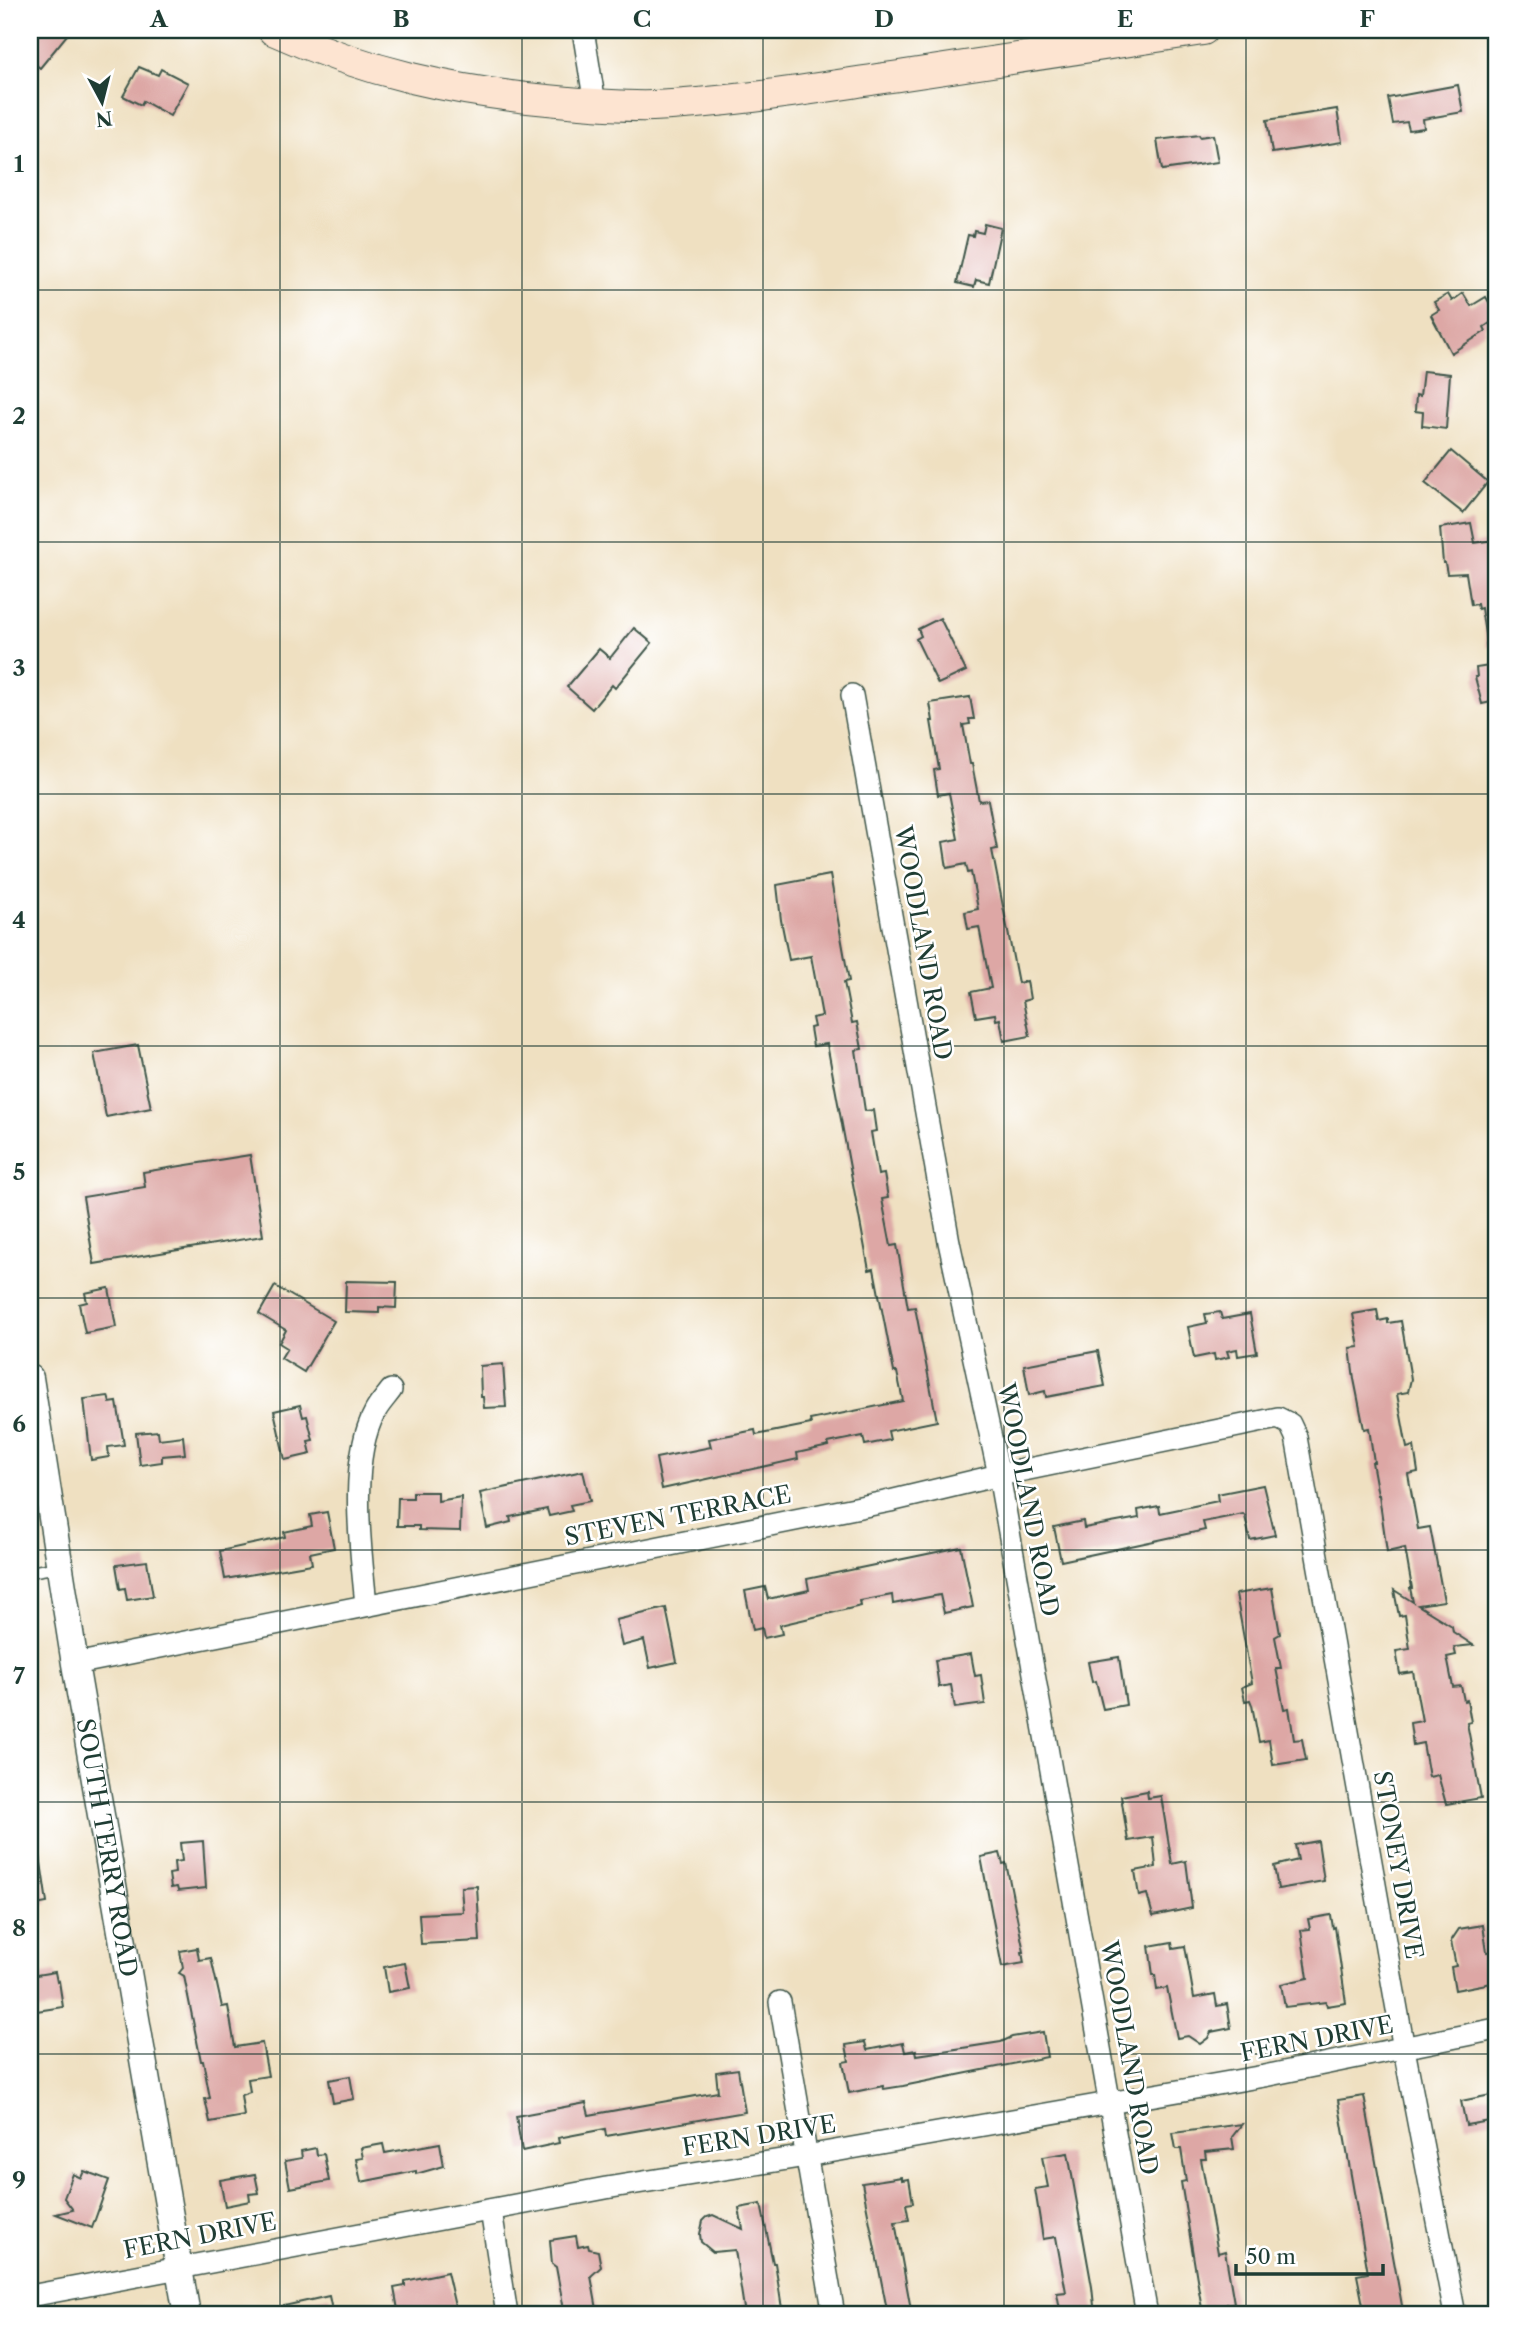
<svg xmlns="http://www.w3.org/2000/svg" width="1526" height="2345" font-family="'Libre Caslon Text',serif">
	<rect width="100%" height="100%" fill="#fff"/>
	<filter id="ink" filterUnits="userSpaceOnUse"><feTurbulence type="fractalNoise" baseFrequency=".0143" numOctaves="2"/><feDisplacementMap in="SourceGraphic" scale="14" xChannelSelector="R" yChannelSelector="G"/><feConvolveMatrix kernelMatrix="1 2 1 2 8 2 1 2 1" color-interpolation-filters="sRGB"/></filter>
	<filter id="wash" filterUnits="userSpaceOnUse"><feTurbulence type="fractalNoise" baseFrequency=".00686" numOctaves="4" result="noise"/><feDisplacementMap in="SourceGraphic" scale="28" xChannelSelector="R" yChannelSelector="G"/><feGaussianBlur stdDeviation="1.57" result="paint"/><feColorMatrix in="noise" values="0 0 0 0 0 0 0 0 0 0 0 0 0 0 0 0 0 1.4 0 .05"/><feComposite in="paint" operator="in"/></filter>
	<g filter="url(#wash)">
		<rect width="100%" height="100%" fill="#efe0c1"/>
		<g id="blocks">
			<g fill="#dda7a5">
				<path d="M30,30H71L40,68L30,60Z"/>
				<path d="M139,67L158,75L161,69L188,83L170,116L143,101L141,105L123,96Z"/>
				<path d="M1458,85L1463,112L1423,119L1424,128L1409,130L1407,122L1393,124L1388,98Z"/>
				<path d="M1337,109L1342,142L1272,153L1267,120Z"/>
				<path d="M1199,135L1200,137L1213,135L1218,162L1162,170L1157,140Z"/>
				<path d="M985,224L1001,228L989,283L976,280L974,287L957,283L968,235L973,236L974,231L983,233Z"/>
				<path d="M1463,293L1471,306L1486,297L1496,314V319L1484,327L1486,331L1451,353L1431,315L1439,310L1434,302L1448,294L1452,301Z"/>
				<path d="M1423,371L1450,374L1446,429L1422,426L1423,412L1415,411L1416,395L1420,396Z"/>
				<path d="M1451,451L1488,482L1463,513L1425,483Z"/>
				<path d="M1471,523L1475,543L1496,540V646L1487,647L1481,608L1478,609L1477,604L1471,605L1466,573L1447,574L1445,563H1443L1440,528Z"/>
				<path d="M940,618L966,671L938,684L916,639L921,636L918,629Z"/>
				<path d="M634,628L652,643L615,688L612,685L592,709L567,687L599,649L610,658Z"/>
				<path d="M1496,665V701L1482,704L1475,677H1477L1476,668Z"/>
				<path d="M970,697L974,719H969L970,724L963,725L970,764H972L979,801L988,800L997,849L992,850L1018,983L1027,981L1030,999L1023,1001L1030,1036L1004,1041L1000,1019L996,1020L995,1014L976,1017L971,992L991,988L979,927L968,929L965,912L978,909L971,872L968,873L966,864L947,868L943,842L958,839L949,793L938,795L934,770L939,769L931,721H933L930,703Z"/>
				<path d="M830,875L849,981L844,982L852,1023L857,1022L862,1049L856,1050L865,1111L873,1110L876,1131L871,1132L878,1175L884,1174L888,1198L882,1199L891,1246L897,1245L908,1308L915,1307L937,1421L888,1431L890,1440L865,1445L863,1436L828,1443L829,1446L797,1453L798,1459L662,1489L656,1458L711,1447L709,1439L755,1430L756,1435L811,1424L810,1420L903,1401L897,1372H894L874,1269L869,1270L827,1044L813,1046L810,1028L814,1027L812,1018L822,1016L811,956L789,960L781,920L777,885Z"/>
				<path d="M138,1045L151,1108L106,1117L94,1053Z"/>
				<path d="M250,1155L263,1236L94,1264L83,1197L145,1187L143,1172Z"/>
				<path d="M346,1281L397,1282L396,1308L379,1307V1313L345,1312Z"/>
				<path d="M275,1286L334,1321L304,1372L281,1358L287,1348L279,1343L286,1330L259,1314Z"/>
				<path d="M109,1288L116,1327L85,1333L79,1304L87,1302L85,1293Z"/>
				<path d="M1377,1310L1379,1321L1388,1319V1323L1401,1321L1411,1379L1408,1392L1397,1394L1407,1448L1414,1446L1418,1472L1408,1474L1418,1529L1430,1527L1444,1601L1418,1605L1452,1626L1453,1632L1473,1645L1454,1647L1456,1655L1447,1657L1453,1687L1461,1686L1464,1701L1467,1700L1471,1722L1467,1723L1481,1798L1446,1804L1438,1775L1429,1777L1423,1743L1413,1745L1410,1723L1422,1721L1413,1672L1400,1674L1396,1651L1410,1649L1405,1615L1399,1616L1394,1590L1413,1602L1410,1588H1412L1405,1548L1387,1552L1379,1495H1378L1372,1462H1374L1369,1428L1364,1429L1354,1379L1350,1348L1359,1347L1353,1314Z"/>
				<path d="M1220,1312L1222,1319L1250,1314L1257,1353L1238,1356L1237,1349L1227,1351L1229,1357L1215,1360L1214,1354L1194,1358L1188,1327L1207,1323L1205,1314Z"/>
				<path d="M1098,1351L1105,1386L1046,1397L1045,1391L1029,1395L1024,1365Z"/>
				<path d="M503,1364L506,1407L484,1408L483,1397H481L480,1366Z"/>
				<path d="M108,1396L110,1403L117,1402L124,1445L108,1447L109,1457L91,1460L84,1399Z"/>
				<path d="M300,1405L303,1417L307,1416L313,1440L308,1441L311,1454L285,1460L274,1411Z"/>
				<path d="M158,1431L159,1439L183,1436L185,1454L162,1456V1462L140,1465L136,1433Z"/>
				<path d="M583,1471L590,1501L570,1505L572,1511L549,1516L547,1509L510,1517L511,1522L487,1528L480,1493Z"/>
				<path d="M1263,1485L1275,1535L1250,1540L1245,1516L1243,1514L1203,1522L1205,1530L1061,1561L1054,1527L1083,1521L1084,1528L1139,1518L1138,1510L1159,1506L1160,1513L1218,1501L1217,1494Z"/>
				<path d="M413,1492H438V1501L461,1497L460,1531L419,1530V1526H397L398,1498H413Z"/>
				<path d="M327,1512L334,1548L310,1553L312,1564L225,1579L220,1551L285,1537L284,1532L312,1526L310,1515Z"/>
				<path d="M961,1547L973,1607L944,1613L940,1595L893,1604L892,1595L860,1601L861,1606L780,1625L782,1634L764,1638L762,1628L753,1630L745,1591L765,1587L768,1599L809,1590L807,1579Z"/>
				<path d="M147,1561L153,1596L127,1600L125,1588L120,1589L116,1565Z"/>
				<path d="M1272,1588L1280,1634L1275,1637L1281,1668H1276L1284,1709L1289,1708L1294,1740L1302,1739L1306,1760L1273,1765L1269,1740L1259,1742L1252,1705L1250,1700L1245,1701L1242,1687L1252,1683L1236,1594Z"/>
				<path d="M666,1608L677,1662L650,1668L644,1640L622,1646L616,1620Z"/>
				<path d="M971,1654L975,1676L981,1675L985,1704L955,1708L951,1685L939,1687L935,1660Z"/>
				<path d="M1119,1657L1126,1705L1103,1709L1096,1681L1092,1682L1088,1662Z"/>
				<path d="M1147,1791L1148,1798L1161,1796L1172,1864L1186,1861L1192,1908L1153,1916L1147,1894L1139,1896L1135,1871L1156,1867L1153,1837L1128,1841L1121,1796Z"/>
				<path d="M203,1841L206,1888L178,1891L177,1887L171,1888L169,1874L175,1873L174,1862L182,1861L180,1843Z"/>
				<path d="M1318,1841L1324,1881L1278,1889L1274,1866L1298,1860L1295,1845Z"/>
				<path d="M39,1849L47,1903L30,1906V1850Z"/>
				<path d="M1000,1853L1003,1864L1006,1863L1024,1952H1022L1024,1963L1002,1967L981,1857Z"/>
				<path d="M477,1886L480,1941L421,1944L419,1914L463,1912L461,1887Z"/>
				<path d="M1331,1915L1333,1928L1335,1927L1346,2003L1327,2006L1326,2002L1285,2007L1281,1984L1308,1978L1301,1930L1310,1929L1308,1919Z"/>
				<path d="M1483,1925L1487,1952L1494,1951L1496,1960V1972L1491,1973L1492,1983L1455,1990L1451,1967L1456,1966L1451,1941L1459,1929Z"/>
				<path d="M1172,1942L1173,1948L1185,1946L1194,1998L1215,1994L1217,2006L1227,2004L1231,2028L1211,2032L1208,2038L1200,2044L1188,2036L1177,2038L1167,1988L1157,1990L1155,1975H1153L1149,1946Z"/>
				<path d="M197,1948L199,1960L211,1958L222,2007L228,2006L235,2047L262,2043L268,2076L248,2079L250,2092L241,2095L244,2116L210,2122L205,2099L210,2098L203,2061H201L184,1976L179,1973L183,1968L180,1951Z"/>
				<path d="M405,1963L410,1988L388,1992L384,1967Z"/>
				<path d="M55,1972L57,1982L59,1981L63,2007L30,2012V1976Z"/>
				<path d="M1043,2032L1047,2057L903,2086L884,2089L883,2086L849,2093L843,2062L849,2061L846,2045L865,2042L867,2050L903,2043L905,2052L916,2050L917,2055L1001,2042L1012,2037Z"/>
				<path d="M738,2069L745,2112L606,2136L605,2129L558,2138L559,2143L522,2151L516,2116L586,2103L589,2115L718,2092L716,2072Z"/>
				<path d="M350,2076L354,2099L333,2103L329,2080Z"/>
				<path d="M1496,2094V2120L1466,2125L1461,2101Z"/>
				<path d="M1364,2096L1403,2311L1380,2315H1365L1357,2275L1368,2273L1338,2100Z"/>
				<path d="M1242,2124L1232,2137L1234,2149L1205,2152L1206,2159H1201L1218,2253L1225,2251L1234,2303L1227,2304L1229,2315H1203L1181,2182L1186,2181L1181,2149H1176L1173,2133Z"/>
				<path d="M440,2143L444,2166L416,2174V2171L361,2182L356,2159L363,2158L361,2148L383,2144L385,2153Z"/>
				<path d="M316,2148L317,2155L324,2154L329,2181L290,2188L285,2161L302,2158L301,2151Z"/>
				<path d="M1068,2153L1092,2287L1095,2315H1061L1057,2293L1066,2292L1056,2237L1043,2239L1035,2189L1048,2187L1042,2157Z"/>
				<path d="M84,2171L109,2180L92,2228L56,2214L73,2210L64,2198L73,2174L81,2178Z"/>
				<path d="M255,2174L259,2193L249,2194L250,2201L225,2206L220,2180Z"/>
				<path d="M902,2177V2180L909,2179L913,2203L906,2204L909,2220L895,2222L912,2315H888L862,2183Z"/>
				<path d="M761,2204L773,2263H775L783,2315H745L735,2250L713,2252L701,2242L700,2234L703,2221L707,2217L713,2215L743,2229L739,2208Z"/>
				<path d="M576,2236L578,2247L588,2245L589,2249L598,2251L601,2267L591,2276L598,2315H565L556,2267L552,2264L550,2240Z"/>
				<path d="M447,2272L457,2315H399L394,2288L405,2286V2281Z"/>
				<path d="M329,2296L333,2315H276L275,2308Z"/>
			</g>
		</g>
	</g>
	<g filter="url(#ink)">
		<use href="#blocks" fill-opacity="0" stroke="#3e5549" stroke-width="2"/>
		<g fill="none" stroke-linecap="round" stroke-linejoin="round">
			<defs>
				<path id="service" d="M30,1572L58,1567"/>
				<g id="minor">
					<path d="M583,30L595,104"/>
					<path d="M852,695L949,1242L999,1475L1147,2315"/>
					<path d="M366,1605C361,1551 348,1461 375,1412C379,1404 386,1397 391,1390"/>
					<path d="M75,1664L890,1501L999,1475L1278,1418L1290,1424L1296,1437L1404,2049L1455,2315"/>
					<path d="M780,2002L834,2315"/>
					<path d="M491,2210L507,2315"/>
					<path d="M30,2296L606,2188L806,2156L1264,2076L1496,2029"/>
				</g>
				<g id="tertiary">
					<path id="s1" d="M30,1378L75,1664L187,2315"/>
				</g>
				<path id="secondary" d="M273,30C368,73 455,92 558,101C590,104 622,107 653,106C738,102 822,87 905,75C1005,60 1104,45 1203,30"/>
			</defs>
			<use href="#service" stroke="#3e5549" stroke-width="13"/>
			<use href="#minor" stroke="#3e5549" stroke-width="24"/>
			<use href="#tertiary" stroke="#3e5549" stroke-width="29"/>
			<use href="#secondary" stroke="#3e5549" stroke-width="32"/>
			<use href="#service" stroke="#fff" stroke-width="10"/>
			<use href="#minor" stroke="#fff" stroke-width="21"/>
			<use href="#tertiary" stroke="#fff" stroke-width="26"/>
			<use href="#secondary" stroke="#fde4d1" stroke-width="30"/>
		</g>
	</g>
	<path fill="none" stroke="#1f3d34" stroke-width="2" stroke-opacity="0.55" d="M280,30V2315M522,30V2315M763,30V2315M1004,30V2315M1246,30V2315M30,290H1496M30,542H1496M30,794H1496M30,1046H1496M30,1298H1496M30,1550H1496M30,1802H1496M30,2054H1496"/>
	<g text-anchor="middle" stroke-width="5" stroke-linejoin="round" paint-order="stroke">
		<g font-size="24" fill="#1f3d34" stroke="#fff">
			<text transform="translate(923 943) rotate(80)" y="8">WOODLAND ROAD</text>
			<text transform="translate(1028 1500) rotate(79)" y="8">WOODLAND ROAD</text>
			<text transform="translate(678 1516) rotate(-11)" y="8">STEVEN TERRACE</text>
			<text dy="8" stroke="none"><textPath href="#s1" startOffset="476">SOUTH TERRY ROAD</textPath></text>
			<text transform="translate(1398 1865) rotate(80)" y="8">STONEY DRIVE</text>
			<text transform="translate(1317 2039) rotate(-11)" y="8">FERN DRIVE</text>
			<text transform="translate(1129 2058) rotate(80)" y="8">WOODLAND ROAD</text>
			<text transform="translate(759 2136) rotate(-9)" y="8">FERN DRIVE</text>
			<text transform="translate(200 2236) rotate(-11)" y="8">FERN DRIVE</text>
		</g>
	</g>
	<rect width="1526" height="2345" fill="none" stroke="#fff" stroke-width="77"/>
	<g transform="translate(102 102) rotate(173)" stroke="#ffffff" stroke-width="5" paint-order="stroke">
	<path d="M0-5L12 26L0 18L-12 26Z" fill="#1f3d34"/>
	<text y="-10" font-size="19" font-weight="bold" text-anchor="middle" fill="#1f3d34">N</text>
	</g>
	<path d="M1236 2264v10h147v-10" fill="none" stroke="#1f3d34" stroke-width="3.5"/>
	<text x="1246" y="2264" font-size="21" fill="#1f3d34" stroke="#ffffff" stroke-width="5" paint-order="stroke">50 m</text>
	<rect x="38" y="38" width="1450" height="2268" fill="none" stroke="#1f3d34" stroke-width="2.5"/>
	<g font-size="23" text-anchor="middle" font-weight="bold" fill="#1f3d34">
		<text x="159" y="27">A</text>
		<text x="401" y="27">B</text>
		<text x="642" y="27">C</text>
		<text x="884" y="27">D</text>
		<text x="1125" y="27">E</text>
		<text x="1367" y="27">F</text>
		<text x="19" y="172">1</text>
		<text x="19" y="424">2</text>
		<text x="19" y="676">3</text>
		<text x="19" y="928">4</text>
		<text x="19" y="1180">5</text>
		<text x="19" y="1432">6</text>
		<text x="19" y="1684">7</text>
		<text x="19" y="1936">8</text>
		<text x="19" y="2188">9</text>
	</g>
</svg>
